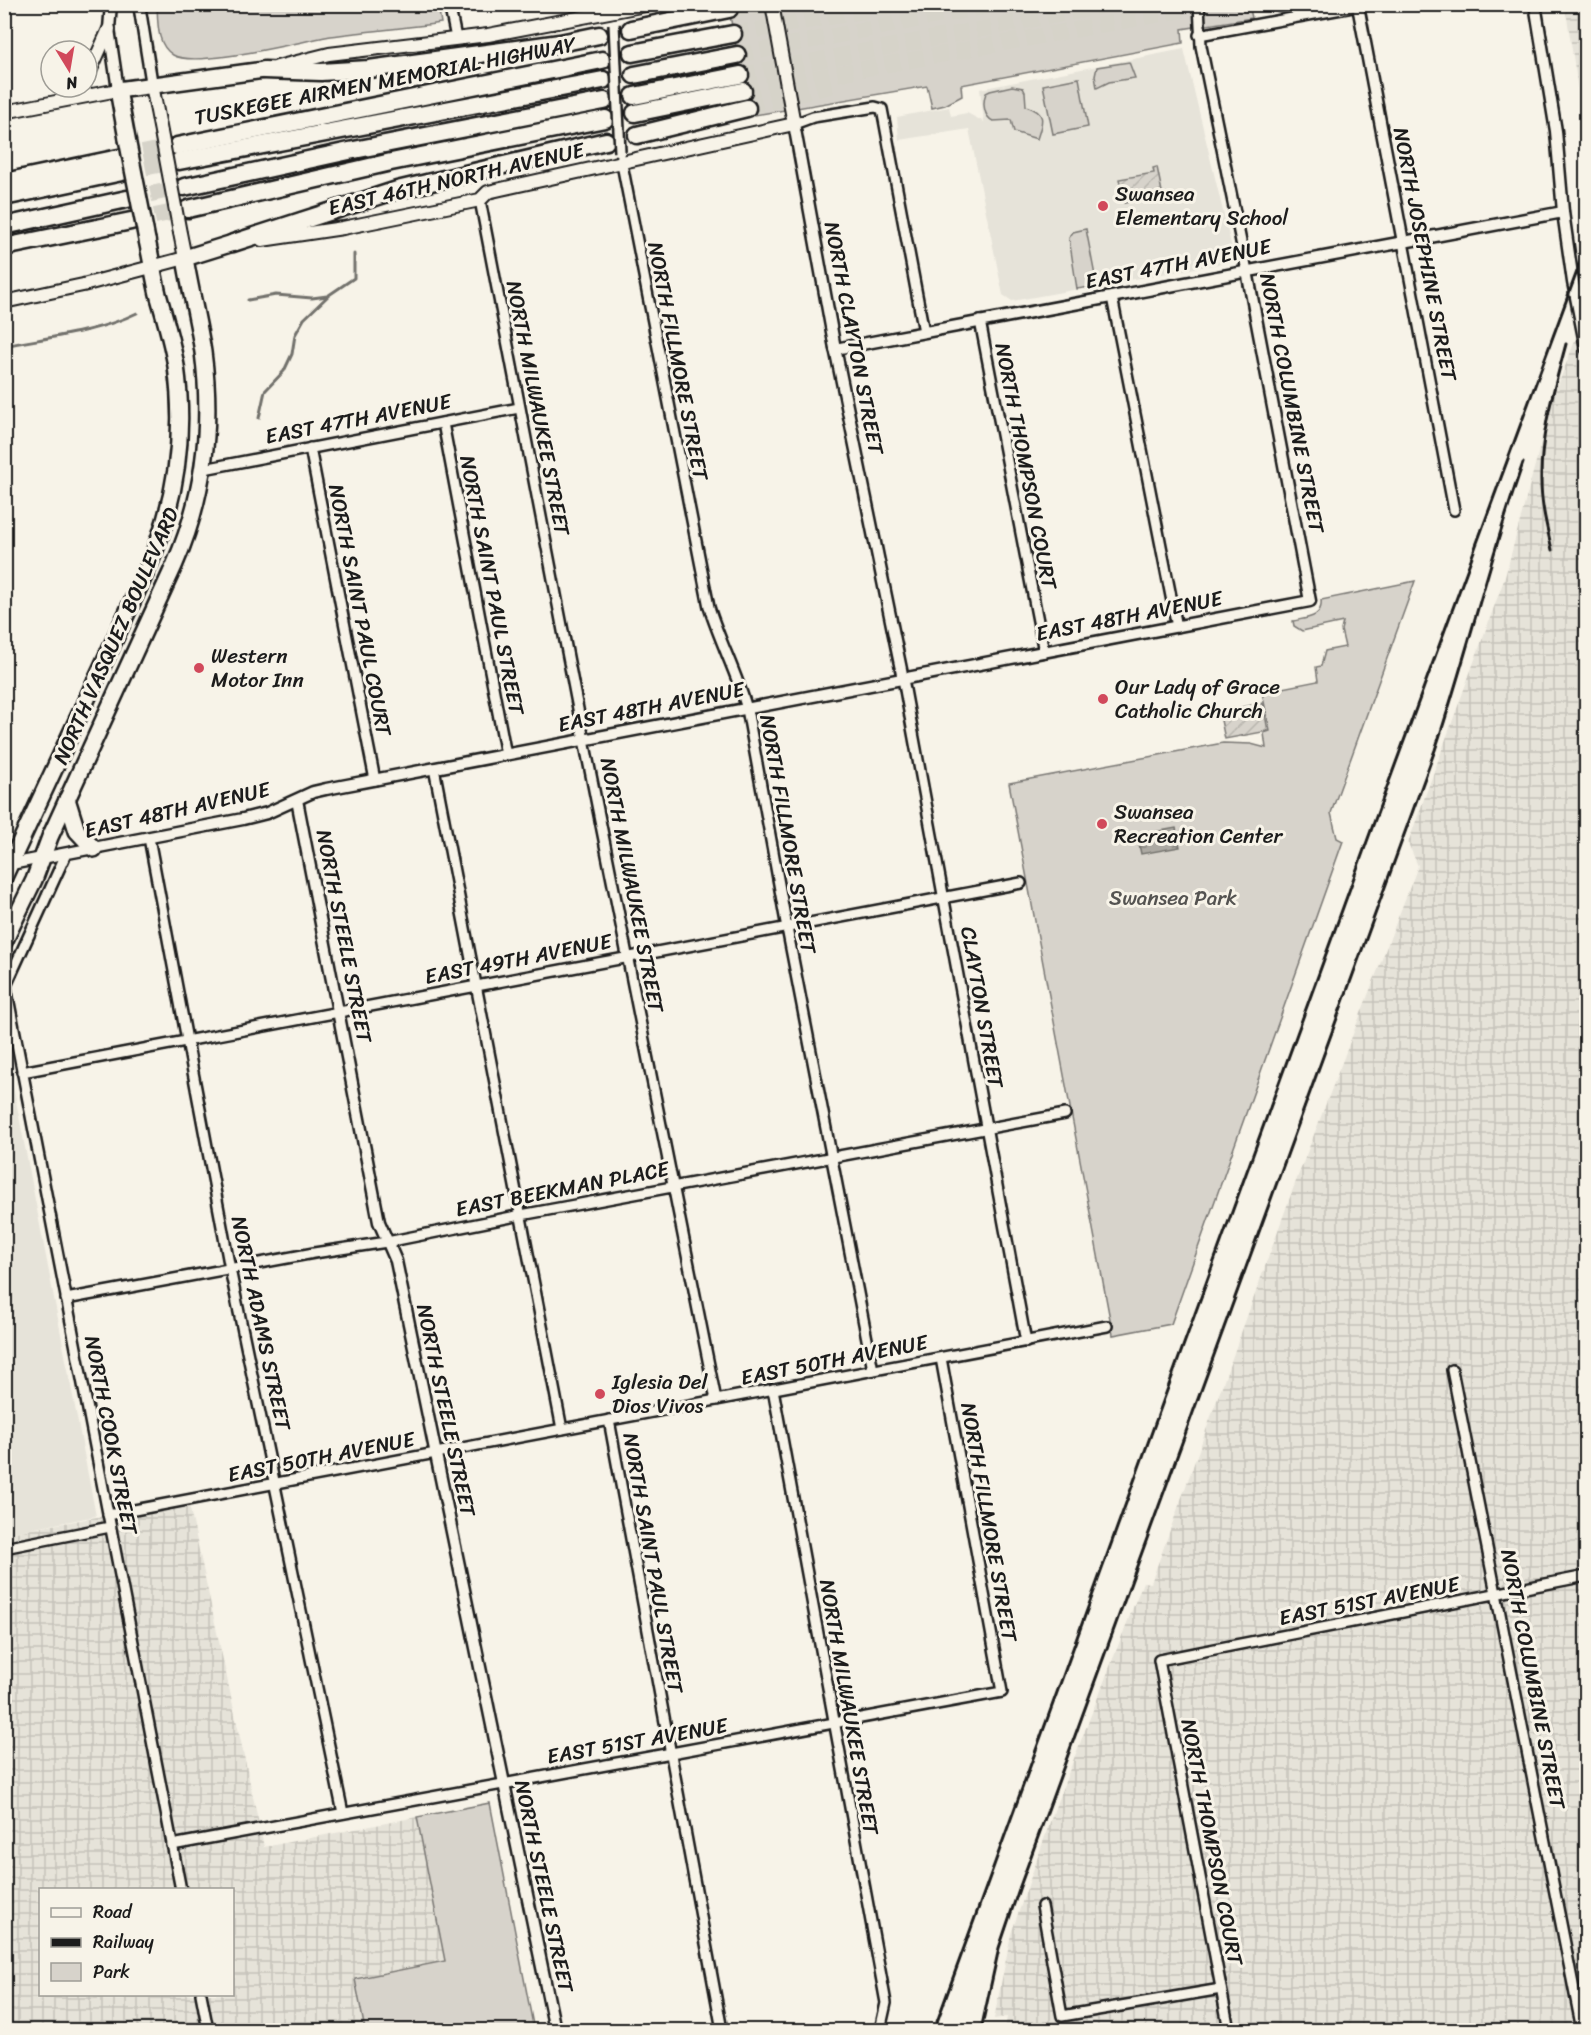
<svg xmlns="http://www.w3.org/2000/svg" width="1591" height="2035" font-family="Sriracha,sans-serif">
	<defs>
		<pattern id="industrial-grid" width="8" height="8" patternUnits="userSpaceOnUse" patternTransform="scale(1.5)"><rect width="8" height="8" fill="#e6e3d9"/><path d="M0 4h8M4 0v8" fill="none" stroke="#c5c2ba"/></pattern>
		<pattern id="garden-furrows" width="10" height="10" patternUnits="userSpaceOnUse" patternTransform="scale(1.5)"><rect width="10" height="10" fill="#d7d3cb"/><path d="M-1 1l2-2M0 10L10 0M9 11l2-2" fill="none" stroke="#b8b5ae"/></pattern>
		<pattern id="water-ripples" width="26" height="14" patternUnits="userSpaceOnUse" patternTransform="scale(1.5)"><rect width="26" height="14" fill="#aca9a2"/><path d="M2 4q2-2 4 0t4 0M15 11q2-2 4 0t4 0" fill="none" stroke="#8b8983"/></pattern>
	</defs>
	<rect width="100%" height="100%" fill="#f7f3e8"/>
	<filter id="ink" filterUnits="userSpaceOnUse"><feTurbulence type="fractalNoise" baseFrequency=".0167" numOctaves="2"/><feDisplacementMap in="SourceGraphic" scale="12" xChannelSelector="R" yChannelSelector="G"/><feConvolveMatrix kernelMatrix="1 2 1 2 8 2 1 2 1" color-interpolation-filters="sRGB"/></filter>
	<g filter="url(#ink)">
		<g fill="#e6e3d9">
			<path d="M1184,49L1235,261L1012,301L1003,295L969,129L899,140L897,117L949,107L951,116L967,113L984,122L980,89Z"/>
			<path d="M4,1054H7L96,1516L5,1534Z"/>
		</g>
		<g fill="url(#industrial-grid)" fill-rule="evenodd">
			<path d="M1565,5H1586V86L1578,88Z"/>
			<path d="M1586,312V2030H1005L1007,2017L994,2019L1011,1934L1057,1802L1143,1582L1151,1583L1293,1189L1418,866L1408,843L1505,577L1553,398Z"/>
			<path d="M188,1500L264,1847L417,1817L445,1961L356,1979L365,2030H5V1534ZM40,1890H232V1994H40Z"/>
		</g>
		<g fill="#d7d3cb" stroke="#7a7874" stroke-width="1.5">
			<path d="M1249,4L1252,18L1182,29L1183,43L961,85L962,96L945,105L932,108L927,86L749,116L728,5Z"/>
			<path d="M157,5H438L441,23C405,28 368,31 331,36C301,41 196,69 173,55C156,45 158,21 157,5Z"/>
			<path d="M1129,62L1135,78L1109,82L1097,88L1095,76L1097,67Z"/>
			<path d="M1079,78L1088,127L1053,134L1043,85Z"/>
			<path d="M1012,86L1023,88L1025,92L1026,106C1047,113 1043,121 1037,139L1014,132L1011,120L993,121C984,117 982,103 986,93L990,91Z"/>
			<path d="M1086,229L1097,286L1077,289L1069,238L1073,232Z"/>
			<path d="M1415,581L1331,813L1337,838L1343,841L1171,1324L1113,1335L1009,783L1223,743L1251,744L1266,748L1264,733L1270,731L1262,692L1318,681L1316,667L1321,666L1325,651L1345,647L1341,630L1343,622L1302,631L1294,626L1293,621C1307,618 1323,618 1321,600Z"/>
			<path d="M490,1803L534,2030H365L355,1979L445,1961L417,1817Z"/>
		</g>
		<g fill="url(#garden-furrows)" stroke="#7a7874" stroke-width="1.5">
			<path d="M1157,167L1162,192L1158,193L1159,196L1124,203L1119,179L1154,173L1153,168Z"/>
			<path d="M1263,703L1268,731L1225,739L1219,711Z"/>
		</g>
		<path fill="url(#water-ripples)" stroke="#72716c" stroke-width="1.5" d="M1176,828L1180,847L1141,854L1137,835Z"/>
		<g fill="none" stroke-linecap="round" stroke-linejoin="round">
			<g stroke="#72716c" stroke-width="3">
				<path d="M248,300L276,295L312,298L327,296"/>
				<path d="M4,346C49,337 96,333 137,313"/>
				<path d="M259,418L265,391L284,371L292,354L295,335L304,319L329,295L354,278V254"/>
			</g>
			<g stroke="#d6d3c9" stroke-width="16" stroke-dasharray="16 8" stroke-linecap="butt">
				<path d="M729,9L799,4"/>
				<path d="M733,34L903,4"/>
				<path d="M599,35L631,29"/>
				<path d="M737,55L998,4"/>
				<path d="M740,75L1114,4"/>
				<path d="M743,91L1215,4"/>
				<path d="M747,108L837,84"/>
				<path d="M119,158L177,146"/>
				<path d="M122,172L179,161"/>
				<path d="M127,199L184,187"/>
				<path d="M131,221L188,209"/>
			</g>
			<defs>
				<g id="minor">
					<path d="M449,4L456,38"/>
					<path d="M1199,4L1201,46L1247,271"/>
					<path d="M1199,35L1358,6"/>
					<path d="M794,124L813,117L875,107L882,109L924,332"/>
					<path d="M621,159L709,607C720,642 737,674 747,709L787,928L873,1370"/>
					<path d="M480,200L584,740L716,1400"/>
					<path d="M1403,242L1454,510"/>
					<path d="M1112,297L1177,627"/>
					<path d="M980,321L1044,652"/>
					<path d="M443,423L506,755"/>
					<path d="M310,448L375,780"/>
					<path d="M204,469L519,408"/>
					<path d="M903,679L1026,1342"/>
					<path d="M434,768L562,1429"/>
					<path d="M149,838L230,1269L343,1813"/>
					<path d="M6,987L181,1890"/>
					<path d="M4,990L66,854"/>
					<path d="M22,1072L1021,883"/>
					<path d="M66,1299L314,1253L387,1242L521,1215L1065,1114"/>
					<path d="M1452,1370L1582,2030"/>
					<path d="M773,1389L886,2003L880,2030"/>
					<path d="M609,1420L722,2030"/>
					<path d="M108,1515L1107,1326"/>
					<path d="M4,1548L110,1527"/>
					<path d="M172,1845L1002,1692L941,1358"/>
					<path d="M1042,1906L1062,2016L1221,1989"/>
					<path d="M201,1994L208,2030"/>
					<path d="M1229,2030L1159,1660L1586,1576"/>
				</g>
				<g id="tertiary">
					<path d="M111,4L109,29L118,90"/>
					<path d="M139,4L152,85"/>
					<path d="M1535,4L1556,131L1563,212L1573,282L1586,348"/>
					<path d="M1358,6L1403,242"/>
					<path d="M794,124L834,343L903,679"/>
					<path d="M835,349L1563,212"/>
					<path d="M297,800L379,1222L396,1261L555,2030"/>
					<path d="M6,865L243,819L267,813L313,792L326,789L1310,601L1247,271"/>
				</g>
				<g id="secondary">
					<path d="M1358,4H1365"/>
					<path d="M277,67L329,54L488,35L651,4"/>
					<path d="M87,78L109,29"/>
					<path d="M152,85L161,132"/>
					<path d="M4,112L118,90"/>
					<path d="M262,240L343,228L480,200L488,192L501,189L794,124L772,4"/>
					<path d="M4,302L83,285L185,258L180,233"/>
				</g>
				<g id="trunk">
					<path d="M127,139L118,90L264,70"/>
					<path d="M67,799L77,831L94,849"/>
					<path d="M4,877L146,572C175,507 186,437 176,366C172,342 165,318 158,294C154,277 151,258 147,240"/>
					<path d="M4,942L34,880L50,837L174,566C204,498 213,427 203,352C198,320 190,289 185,258L233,243"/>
				</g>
				<g id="motorway">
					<path d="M631,29L729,9"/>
					<path d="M632,53L733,34"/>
					<path d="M264,70L321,72L369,69L560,43L599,35"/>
					<path d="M634,75L737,55"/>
					<path d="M634,96L740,75"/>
					<path d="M635,113L743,91"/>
					<path d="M637,135L747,108"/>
					<path d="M177,146L602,60"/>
					<path d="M179,161L603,80"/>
					<path d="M4,182L119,158"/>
					<path d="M184,187L349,151L604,101"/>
					<path d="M4,197L122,172"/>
					<path d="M188,209L391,162L605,119"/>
					<path d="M4,226L127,199"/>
					<path d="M233,243L397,190L606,141"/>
					<path d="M4,247L131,221"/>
				</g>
			</defs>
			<use href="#minor" stroke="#1c1c1c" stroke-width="14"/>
			<use href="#tertiary" stroke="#1c1c1c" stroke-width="15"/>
			<use href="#secondary" stroke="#1c1c1c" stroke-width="16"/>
			<use href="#trunk" stroke="#1c1c1c" stroke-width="20"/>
			<use href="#motorway" stroke="#1c1c1c" stroke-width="21"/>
			<use href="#minor" stroke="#f7f3e8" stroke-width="9"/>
			<use href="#tertiary" stroke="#f7f3e8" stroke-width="10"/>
			<use href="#secondary" stroke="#f7f3e8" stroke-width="12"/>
			<use href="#trunk" stroke="#f7f3e8" stroke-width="15"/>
			<use href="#motorway" stroke="#f7f3e8" stroke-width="16"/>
			<g stroke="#1c1c1c" stroke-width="3">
				<path d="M1552,550C1547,527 1541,505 1541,481C1540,435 1554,389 1566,344"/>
				<path d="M934,2030L1373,825L1586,247"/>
				<path d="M981,2030L999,1948L1019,1889L1435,750C1467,655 1490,557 1523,463"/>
			</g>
			<defs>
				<path id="minor-bridge" d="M614,24L620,152"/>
				<path id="secondary-bridge" d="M161,132L180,233"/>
				<path id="trunk-bridge" d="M127,139L147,240"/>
			</defs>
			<use href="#minor-bridge" stroke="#1c1c1c" stroke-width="14" stroke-linecap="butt"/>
			<use href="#secondary-bridge" stroke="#1c1c1c" stroke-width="16" stroke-linecap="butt"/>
			<use href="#trunk-bridge" stroke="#1c1c1c" stroke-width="20" stroke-linecap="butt"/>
			<use href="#minor-bridge" stroke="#f7f3e8" stroke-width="9"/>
			<use href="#secondary-bridge" stroke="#f7f3e8" stroke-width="12"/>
			<use href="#trunk-bridge" stroke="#f7f3e8" stroke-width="15"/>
		</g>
	</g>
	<g fill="#d1495b" stroke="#f7f3e8" stroke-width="2">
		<circle cx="1103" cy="206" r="6"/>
		<circle cx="199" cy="668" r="6"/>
		<circle cx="1103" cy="699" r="6"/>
		<circle cx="1102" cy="824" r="6"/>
		<circle cx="600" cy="1394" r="6"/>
	</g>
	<g text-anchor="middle" stroke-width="6" stroke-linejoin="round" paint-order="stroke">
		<g font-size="21" fill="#1c1c1c" stroke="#f7f3e8">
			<text transform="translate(385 81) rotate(-11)" y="7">TUSKEGEE AIRMEN MEMORIAL HIGHWAY</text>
			<text transform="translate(456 179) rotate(-13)" y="7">EAST 46TH NORTH AVENUE</text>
			<text transform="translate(1425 254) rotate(79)" y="7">NORTH JOSEPHINE STREET</text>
			<text transform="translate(1178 264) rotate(-11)" y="7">EAST 47TH AVENUE</text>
			<text transform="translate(854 338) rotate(79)" y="7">NORTH CLAYTON STREET</text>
			<text transform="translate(678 361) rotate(79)" y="7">NORTH FILLMORE STREET</text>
			<text transform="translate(1292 403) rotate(79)" y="7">NORTH COLUMBINE STREET</text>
			<text transform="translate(538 408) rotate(79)" y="7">NORTH MILWAUKEE STREET</text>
			<text transform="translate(358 419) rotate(-11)" y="7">EAST 47TH AVENUE</text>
			<text transform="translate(1026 466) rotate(79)" y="7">NORTH THOMPSON COURT</text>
			<text transform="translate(492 585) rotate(79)" y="7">NORTH SAINT PAUL STREET</text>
			<text transform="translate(360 610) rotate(79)" y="7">NORTH SAINT PAUL COURT</text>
			<text transform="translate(1129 616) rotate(-11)" y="7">EAST 48TH AVENUE</text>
			<text transform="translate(116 636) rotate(-66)" y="7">NORTH VASQUEZ BOULEVARD</text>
			<text transform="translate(651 707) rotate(-11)" y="7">EAST 48TH AVENUE</text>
			<text transform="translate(177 810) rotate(-13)" y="7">EAST 48TH AVENUE</text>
			<text transform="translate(788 834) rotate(80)" y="7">NORTH FILLMORE STREET</text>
			<text transform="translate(632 885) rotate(79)" y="7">NORTH MILWAUKEE STREET</text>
			<text transform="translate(344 936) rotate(79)" y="7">NORTH STEELE STREET</text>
			<text transform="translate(518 959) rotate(-11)" y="7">EAST 49TH AVENUE</text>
			<text transform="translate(982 1007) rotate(80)" y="7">CLAYTON STREET</text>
			<text transform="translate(562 1189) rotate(-11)" y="7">EAST BEEKMAN PLACE</text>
			<text transform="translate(261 1323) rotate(78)" y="7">NORTH ADAMS STREET</text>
			<text transform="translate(834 1360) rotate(-11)" y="7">EAST 50TH AVENUE</text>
			<text transform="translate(446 1410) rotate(78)" y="7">NORTH STEELE STREET</text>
			<text transform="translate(111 1435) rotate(79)" y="7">NORTH COOK STREET</text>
			<text transform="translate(321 1457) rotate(-11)" y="7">EAST 50TH AVENUE</text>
			<text transform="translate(989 1522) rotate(80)" y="7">NORTH FILLMORE STREET</text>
			<text transform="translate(653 1563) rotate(80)" y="7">NORTH SAINT PAUL STREET</text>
			<text transform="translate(1369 1601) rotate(-11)" y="7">EAST 51ST AVENUE</text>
			<text transform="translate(1533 1679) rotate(79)" y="7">NORTH COLUMBINE STREET</text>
			<text transform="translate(849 1707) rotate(80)" y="7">NORTH MILWAUKEE STREET</text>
			<text transform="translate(637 1741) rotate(-10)" y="7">EAST 51ST AVENUE</text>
			<text transform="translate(1212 1842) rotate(79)" y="7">NORTH THOMPSON COURT</text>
			<text transform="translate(544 1886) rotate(78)" y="7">NORTH STEELE STREET</text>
		</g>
		<g font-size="21" fill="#1c1c1c" stroke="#f7f3e8" text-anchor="start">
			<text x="1115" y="201">Swansea<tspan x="1115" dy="24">Elementary School</tspan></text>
			<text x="211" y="663">Western<tspan x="211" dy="24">Motor Inn</tspan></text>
			<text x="1115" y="694">Our Lady of Grace<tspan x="1115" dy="24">Catholic Church</tspan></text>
			<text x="1114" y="819">Swansea<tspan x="1114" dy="24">Recreation Center</tspan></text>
			<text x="612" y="1389">Iglesia Del<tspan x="612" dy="24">Dios Vivos</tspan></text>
		</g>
		<g font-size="21" fill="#545351" stroke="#f7f3e8">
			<text x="1173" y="905">Swansea Park</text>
		</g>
	</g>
	<rect width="1591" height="2035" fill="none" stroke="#f7f3e8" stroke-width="24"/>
	<rect x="12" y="12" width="1567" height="2011" fill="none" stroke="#1c1c1c" stroke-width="2" filter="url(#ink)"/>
	<rect x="39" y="1888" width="195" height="108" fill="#f7f3e8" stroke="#9f9d96" stroke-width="1.5"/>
	<rect x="51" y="1908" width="30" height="9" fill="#f7f3e8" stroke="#9f9d96" stroke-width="1.5"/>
	<text x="93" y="1918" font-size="18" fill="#1c1c1c">Road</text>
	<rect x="51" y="1938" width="30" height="9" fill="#1c1c1c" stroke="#9f9d96" stroke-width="1.5"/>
	<text x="93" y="1948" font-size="18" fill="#1c1c1c">Railway</text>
	<rect x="51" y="1963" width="30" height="18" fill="#d7d3cb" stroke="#9f9d96" stroke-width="1.5"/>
	<text x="93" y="1978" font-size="18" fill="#1c1c1c">Park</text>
	<g transform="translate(69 69) rotate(169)"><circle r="28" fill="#f7f3e8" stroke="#9f9d96" stroke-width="1.5"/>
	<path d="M0-4.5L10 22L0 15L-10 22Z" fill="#d1495b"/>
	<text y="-9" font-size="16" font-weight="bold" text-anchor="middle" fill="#1c1c1c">N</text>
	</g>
</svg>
